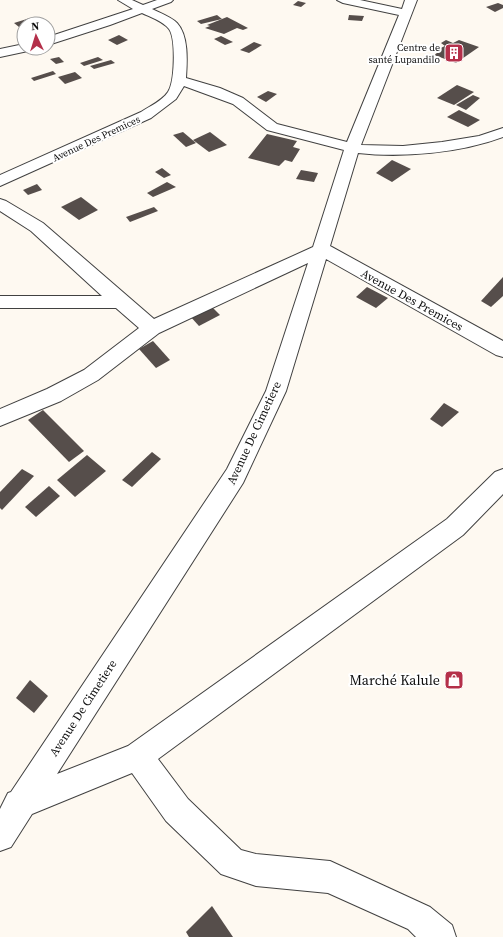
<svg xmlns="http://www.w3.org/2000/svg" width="503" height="937" font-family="'Source Serif 4',serif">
	<rect width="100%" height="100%" fill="#fef9f1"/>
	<g fill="#564e4b">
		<path d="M298,1L306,3L301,7L293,5Z"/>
		<path d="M498,3L503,5V8L495,12L486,7Z"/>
		<path d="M217,15L222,19L201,24L197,21Z"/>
		<path d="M349,15L364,16L362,21L348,20Z"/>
		<path d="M227,17L248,28L243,30L237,28L224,34L205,28L210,26L207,25Z"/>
		<path d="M30,18L38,24H24V31L14,23Z"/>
		<path d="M119,35L128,40L117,45L108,40Z"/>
		<path d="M221,36L233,42L225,45L214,39Z"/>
		<path d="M446,40L453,43L459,40L479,47L456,63L434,55L440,51L436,50L445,46L441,43Z"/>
		<path d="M254,42L262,45L249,53L240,50Z"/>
		<path d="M59,57L64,62L56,64L50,59Z"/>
		<path d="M98,57L103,60L84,66L80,63Z"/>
		<path d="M111,60L115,63L94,69L90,66Z"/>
		<path d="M53,71L56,74L34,81L31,78Z"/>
		<path d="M75,72L82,78L65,84L58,77Z"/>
		<path d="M457,85L474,92L454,105L437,98Z"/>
		<path d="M268,91L277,94L266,102L257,97Z"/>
		<path d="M473,95L480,98L466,110L456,105Z"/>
		<path d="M459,110L480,120L468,127L447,117Z"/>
		<path d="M183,132L196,143L186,147L173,135Z"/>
		<path d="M210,132L227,145L209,152L193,140Z"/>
		<path d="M267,134L297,141L293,147L300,149L292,162L285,160L279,166L248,158Z"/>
		<path d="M392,160L411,169L392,182L376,173Z"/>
		<path d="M162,168L171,175L164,178L155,172Z"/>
		<path d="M301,170L318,173L314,182L296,179Z"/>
		<path d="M167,182L176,187L153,197L147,193Z"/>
		<path d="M37,184L42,190L28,195L23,190Z"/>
		<path d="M81,197L98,210L79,220L61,207Z"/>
		<path d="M154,207L158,211L130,222L126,217Z"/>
		<path d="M503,277V296L491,307L481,301Z"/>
		<path d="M367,287L388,298L376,308L356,297Z"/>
		<path d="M210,305L220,315L199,326L189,315Z"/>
		<path d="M153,341L170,360L156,368L139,349Z"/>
		<path d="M444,403L459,412L442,427L430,419Z"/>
		<path d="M43,410L84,451L69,462L28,420Z"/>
		<path d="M152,452L161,459L132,487L122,480Z"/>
		<path d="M87,455L106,471L75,497L57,480Z"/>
		<path d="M22,469L34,476L2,510L0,508V492Z"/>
		<path d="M49,486L60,496L36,517L25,507Z"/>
		<path d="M30,680L48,696L34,713L16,698Z"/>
		<path d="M212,906L233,937H189L186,932Z"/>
	</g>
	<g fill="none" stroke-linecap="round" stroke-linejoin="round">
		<defs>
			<g id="minor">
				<path d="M118,0H132L143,5L157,0H173L171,2L152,9C160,13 171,17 177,23C189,36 187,62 186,78L220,88L243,98L277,124L347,142L399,15L343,3L337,0H360L402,9L405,0H417L361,145L403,146L442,142L479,136L503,128V137C461,153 402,158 358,153L330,246L503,341V357L496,355L326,259L286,391L243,483L57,774L128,746L447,519L495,472L503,469V494L463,535L158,759L188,799L241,850L256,854L330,861L430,907L452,925L456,937H416L408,929L328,893L256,886L221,874L166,821L132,773L32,814L11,847L0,851V809L8,793L11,792L227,469L266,391L308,263L159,333L98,380L61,401L0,426V409L47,389L84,370L139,328L116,308H0V296H102L31,231L0,211V199L6,201L43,223L154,319L313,247L344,150L267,130L233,104L184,86L176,99L151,118L0,186V175L141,112C150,106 162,101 168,92C175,82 176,38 169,29C163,21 150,17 142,13L110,25L48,45V37L133,9Z"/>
				<path d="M24,44V48H30L28,51L0,57V49Z"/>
			</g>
		</defs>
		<use href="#minor" stroke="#414141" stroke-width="2"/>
		<use href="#minor" fill="#fff" fill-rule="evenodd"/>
	</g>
	<defs>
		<symbol id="building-square" viewBox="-11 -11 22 22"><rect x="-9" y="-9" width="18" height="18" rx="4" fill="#b4304a" stroke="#fff"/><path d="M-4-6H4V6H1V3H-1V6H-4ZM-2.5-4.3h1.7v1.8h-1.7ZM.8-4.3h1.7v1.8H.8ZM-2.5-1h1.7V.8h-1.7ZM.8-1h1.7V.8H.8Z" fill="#fff"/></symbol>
		<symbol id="shop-square" viewBox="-11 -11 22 22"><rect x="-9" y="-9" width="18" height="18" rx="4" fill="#b4304a" stroke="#fff"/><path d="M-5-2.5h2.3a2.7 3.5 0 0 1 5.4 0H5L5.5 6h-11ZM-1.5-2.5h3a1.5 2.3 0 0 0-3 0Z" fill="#fff"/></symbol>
	</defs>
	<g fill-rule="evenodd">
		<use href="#building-square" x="443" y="42" width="22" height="22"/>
		<use href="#shop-square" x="443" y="669" width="22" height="22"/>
	</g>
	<g text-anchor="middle" stroke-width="4" stroke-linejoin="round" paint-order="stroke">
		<g font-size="10" fill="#0e0e0e" stroke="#fff" text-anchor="end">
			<text x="440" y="51">Centre de<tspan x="440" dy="12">santé Lupandilo</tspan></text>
		</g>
		<g font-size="10" fill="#0e0e0e" stroke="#fff">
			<text transform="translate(96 138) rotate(-25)" y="4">Avenue Des Premices</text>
		</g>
		<g font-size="12" fill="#0e0e0e" stroke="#fff">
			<text transform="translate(412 300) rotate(29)" y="4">Avenue Des Premices</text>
			<text transform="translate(254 433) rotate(-65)" y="4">Avenue De Cimetiere</text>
			<text transform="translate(83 708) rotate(-57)" y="4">Avenue De Cimetiere</text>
		</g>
		<g font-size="14" fill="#0e0e0e" stroke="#fff" text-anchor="end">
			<text x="440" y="685">Marché Kalule</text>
		</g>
	</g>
	<g transform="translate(36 36) rotate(356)"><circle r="19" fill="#ffffff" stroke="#9f9f9f"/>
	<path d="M0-3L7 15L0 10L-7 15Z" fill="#b4304a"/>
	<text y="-6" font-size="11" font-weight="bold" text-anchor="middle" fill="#0e0e0e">N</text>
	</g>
</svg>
